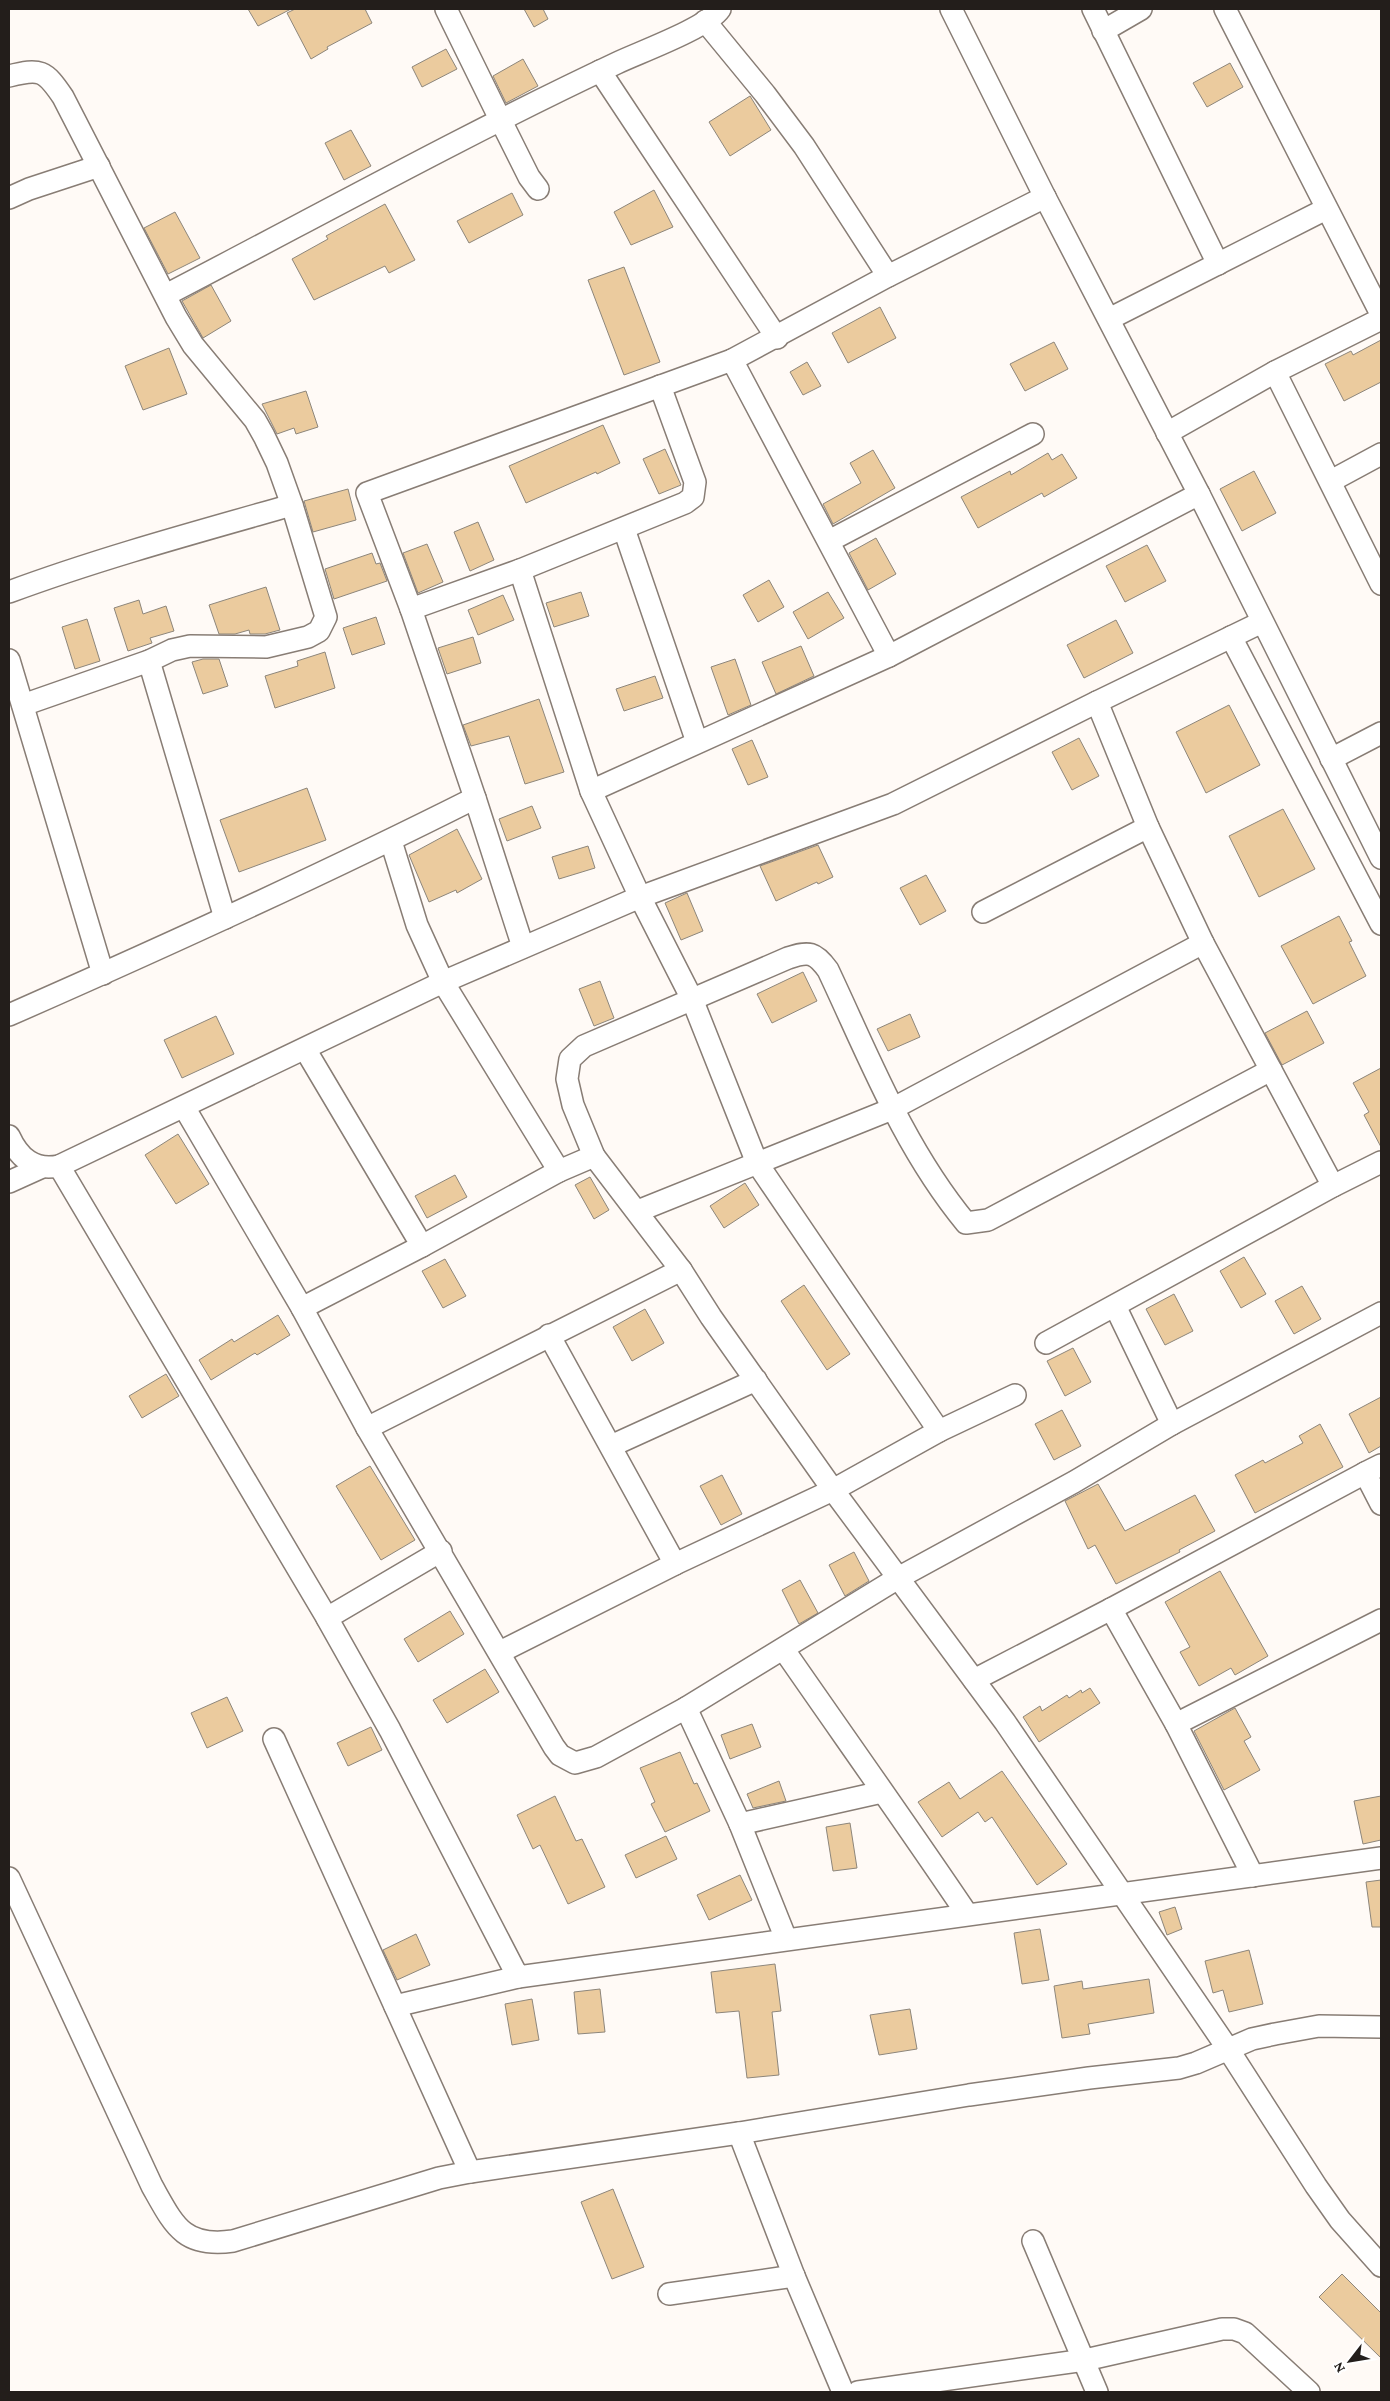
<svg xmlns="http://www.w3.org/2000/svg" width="1390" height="2401" font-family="'Crimson Pro',serif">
	<rect width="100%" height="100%" fill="#fffaf6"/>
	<g fill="#ebcb9e" stroke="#8d867b">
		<path d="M248,9H291L258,26Z"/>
		<path d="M295,9H365L372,23L327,47L328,49L311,59L287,13Z"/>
		<path d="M524,9H543L548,19L534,27Z"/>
		<path d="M446,49L457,69L422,87L412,67Z"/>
		<path d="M523,59L538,86L506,103L493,76Z"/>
		<path d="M1230,63L1243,87L1207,107L1193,83Z"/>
		<path d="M750,96L771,130L730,156L709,122Z"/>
		<path d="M351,130L371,166L344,180L325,143Z"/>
		<path d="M654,190L673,227L631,245L614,212Z"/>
		<path d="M512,193L523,215L469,243L457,221Z"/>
		<path d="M385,204L415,260L389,273L385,266L314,300L292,259L328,239L326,236Z"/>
		<path d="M175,212L200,258L168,274L144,228Z"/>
		<path d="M624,267L660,362L624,375L588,280Z"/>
		<path d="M211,285L231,321L203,338L182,301Z"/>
		<path d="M880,307L896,338L848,363L832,333Z"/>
		<path d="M1381,340V382L1344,401L1325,364L1351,351L1353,355Z"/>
		<path d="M1054,342L1068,369L1025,391L1010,364Z"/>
		<path d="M169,348L187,394L143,410L125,366Z"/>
		<path d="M807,362L821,386L803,395L790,372Z"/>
		<path d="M306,391L318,427L296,434L294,428L277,434L262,404Z"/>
		<path d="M603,425L620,463L597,474L596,472L526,503L509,466Z"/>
		<path d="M665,449L681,485L659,494L643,459Z"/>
		<path d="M873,450L895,488L833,524L823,504L861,483L850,463Z"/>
		<path d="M1048,453L1052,460L1062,454L1077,478L1044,497L1042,493L978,528L961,497L1010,471L1011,475Z"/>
		<path d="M1254,471L1276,513L1242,531L1220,489Z"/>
		<path d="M348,489L356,520L313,532L304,501Z"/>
		<path d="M478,522L494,560L470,571L454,532Z"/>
		<path d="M876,538L896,574L868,590L849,553Z"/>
		<path d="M427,544L443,582L418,593L403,553Z"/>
		<path d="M1147,545L1166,581L1125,602L1106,566Z"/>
		<path d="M372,553L376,564L380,563L387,581L334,599L325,569Z"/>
		<path d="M769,580L784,607L758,622L743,595Z"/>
		<path d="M266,587L280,630L265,634H250L249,630L235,634H219L209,605Z"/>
		<path d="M581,592L589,616L554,627L546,603Z"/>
		<path d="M828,592L844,618L808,639L793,612Z"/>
		<path d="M503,595L514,620L478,635L468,610Z"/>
		<path d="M139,600L143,614L166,606L174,631L150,638L152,643L128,651L114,608Z"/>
		<path d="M376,617L385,644L352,655L343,628Z"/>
		<path d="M87,619L100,661L75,669L62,627Z"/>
		<path d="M1116,620L1133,653L1084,678L1067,645Z"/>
		<path d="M473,637L481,663L447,674L438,648Z"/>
		<path d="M801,646L814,676L776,694L762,662Z"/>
		<path d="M325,652L335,688L275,708L265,676L298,666L297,661Z"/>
		<path d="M203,659H219L228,686L203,694L192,662Z"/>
		<path d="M735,659L751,705L728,715L711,667Z"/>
		<path d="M655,676L663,698L624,711L616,689Z"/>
		<path d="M539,699L564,772L525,784L509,736L471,746L463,725Z"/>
		<path d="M1229,705L1260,765L1206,793L1176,732Z"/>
		<path d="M1079,738L1099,776L1072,790L1052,752Z"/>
		<path d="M752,740L768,777L748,785L732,749Z"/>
		<path d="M307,788L326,840L239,872L220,820Z"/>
		<path d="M532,806L541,828L507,841L499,819Z"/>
		<path d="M1283,809L1315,869L1259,897L1229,836Z"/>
		<path d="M457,829L482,879L457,893L456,890L429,902L409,855Z"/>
		<path d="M818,845L833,877L818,884L817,882L776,901L760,866Z"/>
		<path d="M588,846L595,868L559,879L552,857Z"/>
		<path d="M926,875L946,911L920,925L900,888Z"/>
		<path d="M687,893L703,931L681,940L665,903Z"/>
		<path d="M1339,916L1352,941L1349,942L1366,976L1313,1004L1281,946Z"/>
		<path d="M803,972L817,1001L772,1023L757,994Z"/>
		<path d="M600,981L614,1018L594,1026L579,989Z"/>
		<path d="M1307,1011L1324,1043L1282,1065L1265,1033Z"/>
		<path d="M910,1014L920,1037L888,1051L877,1029Z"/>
		<path d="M216,1016L234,1054L182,1078L164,1040Z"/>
		<path d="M1381,1068V1147L1364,1115L1369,1112L1353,1083Z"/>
		<path d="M178,1134L209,1184L176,1204L145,1155Z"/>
		<path d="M455,1175L467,1197L427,1218L415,1196Z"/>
		<path d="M590,1177L609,1210L594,1219L575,1185Z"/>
		<path d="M745,1183L759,1205L724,1228L710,1206Z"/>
		<path d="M1244,1257L1266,1294L1241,1308L1220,1271Z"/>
		<path d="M445,1259L466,1296L443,1308L422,1271Z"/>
		<path d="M804,1285L850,1354L827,1370L781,1301Z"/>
		<path d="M1302,1286L1321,1319L1294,1334L1275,1301Z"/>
		<path d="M1174,1294L1193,1331L1165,1345L1146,1309Z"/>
		<path d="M645,1309L664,1343L632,1361L613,1327Z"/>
		<path d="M278,1315L290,1335L257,1355L255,1353L211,1380L199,1360L232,1339L234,1342Z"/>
		<path d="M1073,1348L1091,1382L1065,1396L1047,1361Z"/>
		<path d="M166,1374L179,1396L142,1418L129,1396Z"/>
		<path d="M1381,1397V1446L1369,1453L1349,1414Z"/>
		<path d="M1062,1410L1081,1446L1054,1460L1035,1424Z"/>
		<path d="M1320,1424L1343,1467L1255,1513L1235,1475L1263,1460L1265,1463L1303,1443L1299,1436Z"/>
		<path d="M370,1466L415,1540L381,1560L336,1486Z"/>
		<path d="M722,1475L742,1514L721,1525L700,1486Z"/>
		<path d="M1098,1484L1125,1531L1195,1495L1215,1531L1179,1550L1180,1552L1116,1584L1095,1545L1088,1549L1065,1501Z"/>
		<path d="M854,1552L869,1581L845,1596L829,1565Z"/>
		<path d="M1220,1571L1268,1656L1235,1675L1231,1668L1199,1686L1180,1652L1190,1647L1165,1602Z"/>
		<path d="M800,1580L818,1613L799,1624L782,1590Z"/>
		<path d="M450,1611L464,1634L418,1662L404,1639Z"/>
		<path d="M485,1669L499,1692L447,1723L433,1700Z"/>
		<path d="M1090,1688L1100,1703L1039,1742L1023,1717L1040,1706L1042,1711L1067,1695L1069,1698L1081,1690L1082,1693Z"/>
		<path d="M227,1697L243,1731L207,1748L191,1713Z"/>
		<path d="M1235,1708L1251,1737L1244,1741L1260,1770L1224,1790L1194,1731Z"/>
		<path d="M752,1724L761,1747L730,1759L721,1735Z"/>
		<path d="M371,1727L382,1750L348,1766L337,1743Z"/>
		<path d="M680,1752L694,1784L697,1783L710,1811L665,1832L651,1804L655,1802L640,1768Z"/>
		<path d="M1002,1771L1067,1864L1037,1885L992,1817L985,1822L978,1812L942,1837L918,1802L949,1782L960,1799Z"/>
		<path d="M779,1781L786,1801L753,1808L747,1794Z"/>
		<path d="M555,1796L576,1841L582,1839L605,1887L568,1904L540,1845L533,1849L517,1815Z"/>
		<path d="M1381,1796V1840L1363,1844L1354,1801Z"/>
		<path d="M850,1823L857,1868L833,1871L826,1827Z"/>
		<path d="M666,1836L677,1859L636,1878L625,1855Z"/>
		<path d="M740,1875L752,1900L709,1920L697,1895Z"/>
		<path d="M1381,1880V1927H1372L1366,1882Z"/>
		<path d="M1175,1907L1182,1929L1167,1935L1159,1912Z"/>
		<path d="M1040,1929L1049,1980L1022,1984L1014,1933Z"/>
		<path d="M416,1934L430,1965L397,1980L383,1950Z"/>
		<path d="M1249,1950L1263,2004L1229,2012L1223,1990L1213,1993L1205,1961Z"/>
		<path d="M775,1964L781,2011L772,2012L779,2075L747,2078L739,2011L716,2013L711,1972Z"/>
		<path d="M1149,1979L1154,2013L1088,2024L1090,2034L1062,2038L1054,1986L1082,1981L1083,1989Z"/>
		<path d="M600,1989L605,2032L578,2034L574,1992Z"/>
		<path d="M532,1999L539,2040L512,2045L505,2004Z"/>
		<path d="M910,2009L917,2049L879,2055L870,2015Z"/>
		<path d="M613,2189L644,2267L612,2279L581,2202Z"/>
		<path d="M1342,2274L1381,2313V2358L1319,2297Z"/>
	</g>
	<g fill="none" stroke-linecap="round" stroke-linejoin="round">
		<defs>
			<g id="street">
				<path d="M446,9L500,119L529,177L538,189"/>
				<path d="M951,9L1045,197L1199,494"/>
				<path d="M1093,9L1218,264"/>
				<path d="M1225,9L1381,314"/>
				<path d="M705,21L765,94L804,146L888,276"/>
				<path d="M1103,31L1141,9"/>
				<path d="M600,71L777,338"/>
				<path d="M9,76C40,68 45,70 63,97L176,317L193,345L255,420L264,436L277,463L292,505L326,617L319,631L308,637L266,647L190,646L172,650L149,661L23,705"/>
				<path d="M9,198L29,189L99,166"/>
				<path d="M166,295C316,217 464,135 617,63C640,52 707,28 720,9"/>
				<path d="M1109,319L1326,209"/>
				<path d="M732,360L888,276L1045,197"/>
				<path d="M1275,372L1381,584"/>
				<path d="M1167,433L1275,372L1381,319"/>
				<path d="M1331,481L1381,454"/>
				<path d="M624,529L697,742"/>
				<path d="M829,541L1033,434"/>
				<path d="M9,592C101,558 197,532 292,505"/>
				<path d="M411,609L520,570"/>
				<path d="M1262,622L1097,702L1148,827L1203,943L1333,1186"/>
				<path d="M1231,637L1381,924"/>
				<path d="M889,656L591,791L640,897L692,999L757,1163L939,1431"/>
				<path d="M9,660L103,974"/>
				<path d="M149,661L225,918"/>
				<path d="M1331,759L1381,733"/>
				<path d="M591,791L520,570L685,503L693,497L695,482L660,386"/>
				<path d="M475,798L523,947"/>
				<path d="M391,841L417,925L443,982L640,897L893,804L1097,702"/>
				<path d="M983,912L1148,827"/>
				<path d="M9,1015C166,946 322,875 475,798L411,609L367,493L732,360L889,656L1199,494L1381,858"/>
				<path d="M1271,1070L988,1220L966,1223C904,1148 869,1057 828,970C815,952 809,951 788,958L584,1046L570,1059L567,1079L573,1105L594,1156L681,1270L711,1317L833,1490L1005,1722L1228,2049L1316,2186L1340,2220L1381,2266"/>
				<path d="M184,1107L302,1308L367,1428L554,1747L560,1755L575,1763L596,1757L686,1708L898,1578L1074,1482L1172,1424L1381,1313"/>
				<path d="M9,1136C19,1158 34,1171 59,1166L443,982L559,1171L594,1156"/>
				<path d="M59,1166L327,1618L390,1730L518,1977L1381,1858"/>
				<path d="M9,1182L40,1168"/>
				<path d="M638,1211L892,1109L1203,943"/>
				<path d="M422,1246L559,1171"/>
				<path d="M1115,1306L1172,1424"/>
				<path d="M302,1308L422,1246L305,1049"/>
				<path d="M1046,1343L1333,1186L1381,1162"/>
				<path d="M367,1428L681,1270"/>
				<path d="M611,1446L756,1380"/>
				<path d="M1381,1465L1365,1473L1381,1504"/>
				<path d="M675,1564L833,1490L939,1431L1015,1395"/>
				<path d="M1111,1609L1176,1724L1253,1876"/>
				<path d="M327,1618L441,1551"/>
				<path d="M784,1650C845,1738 907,1825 967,1914"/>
				<path d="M500,1652L675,1564L549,1335"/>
				<path d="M974,1680L1111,1609L1365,1473"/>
				<path d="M686,1708L740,1824L882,1792"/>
				<path d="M1176,1724L1381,1620"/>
				<path d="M274,1739L470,2172"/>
				<path d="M740,1824L786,1939"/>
				<path d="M9,1878L152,2186C174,2225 183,2248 233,2241L439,2178L470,2172L739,2133"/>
				<path d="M395,2006L518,1977"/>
				<path d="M1033,2241L1097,2392"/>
				<path d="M669,2294L794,2276"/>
				<path d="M843,2392L794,2276L739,2133L969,2095L1089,2078L1179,2068L1196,2063L1252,2039L1275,2034L1319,2026L1381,2027"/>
				<path d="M858,2392L1085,2360L1222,2329H1234L1245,2333L1309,2392"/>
			</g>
		</defs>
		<use href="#street" stroke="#887d75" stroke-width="24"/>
		<use href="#street" stroke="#fff" stroke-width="21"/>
	</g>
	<rect width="1390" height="2401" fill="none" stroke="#231e1b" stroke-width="20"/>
	<g transform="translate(1350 2361) rotate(239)" stroke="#ffffff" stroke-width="4" paint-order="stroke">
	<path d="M0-4L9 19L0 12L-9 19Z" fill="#231e1b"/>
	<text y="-8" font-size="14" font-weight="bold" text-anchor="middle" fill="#231e1b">N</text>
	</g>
</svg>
